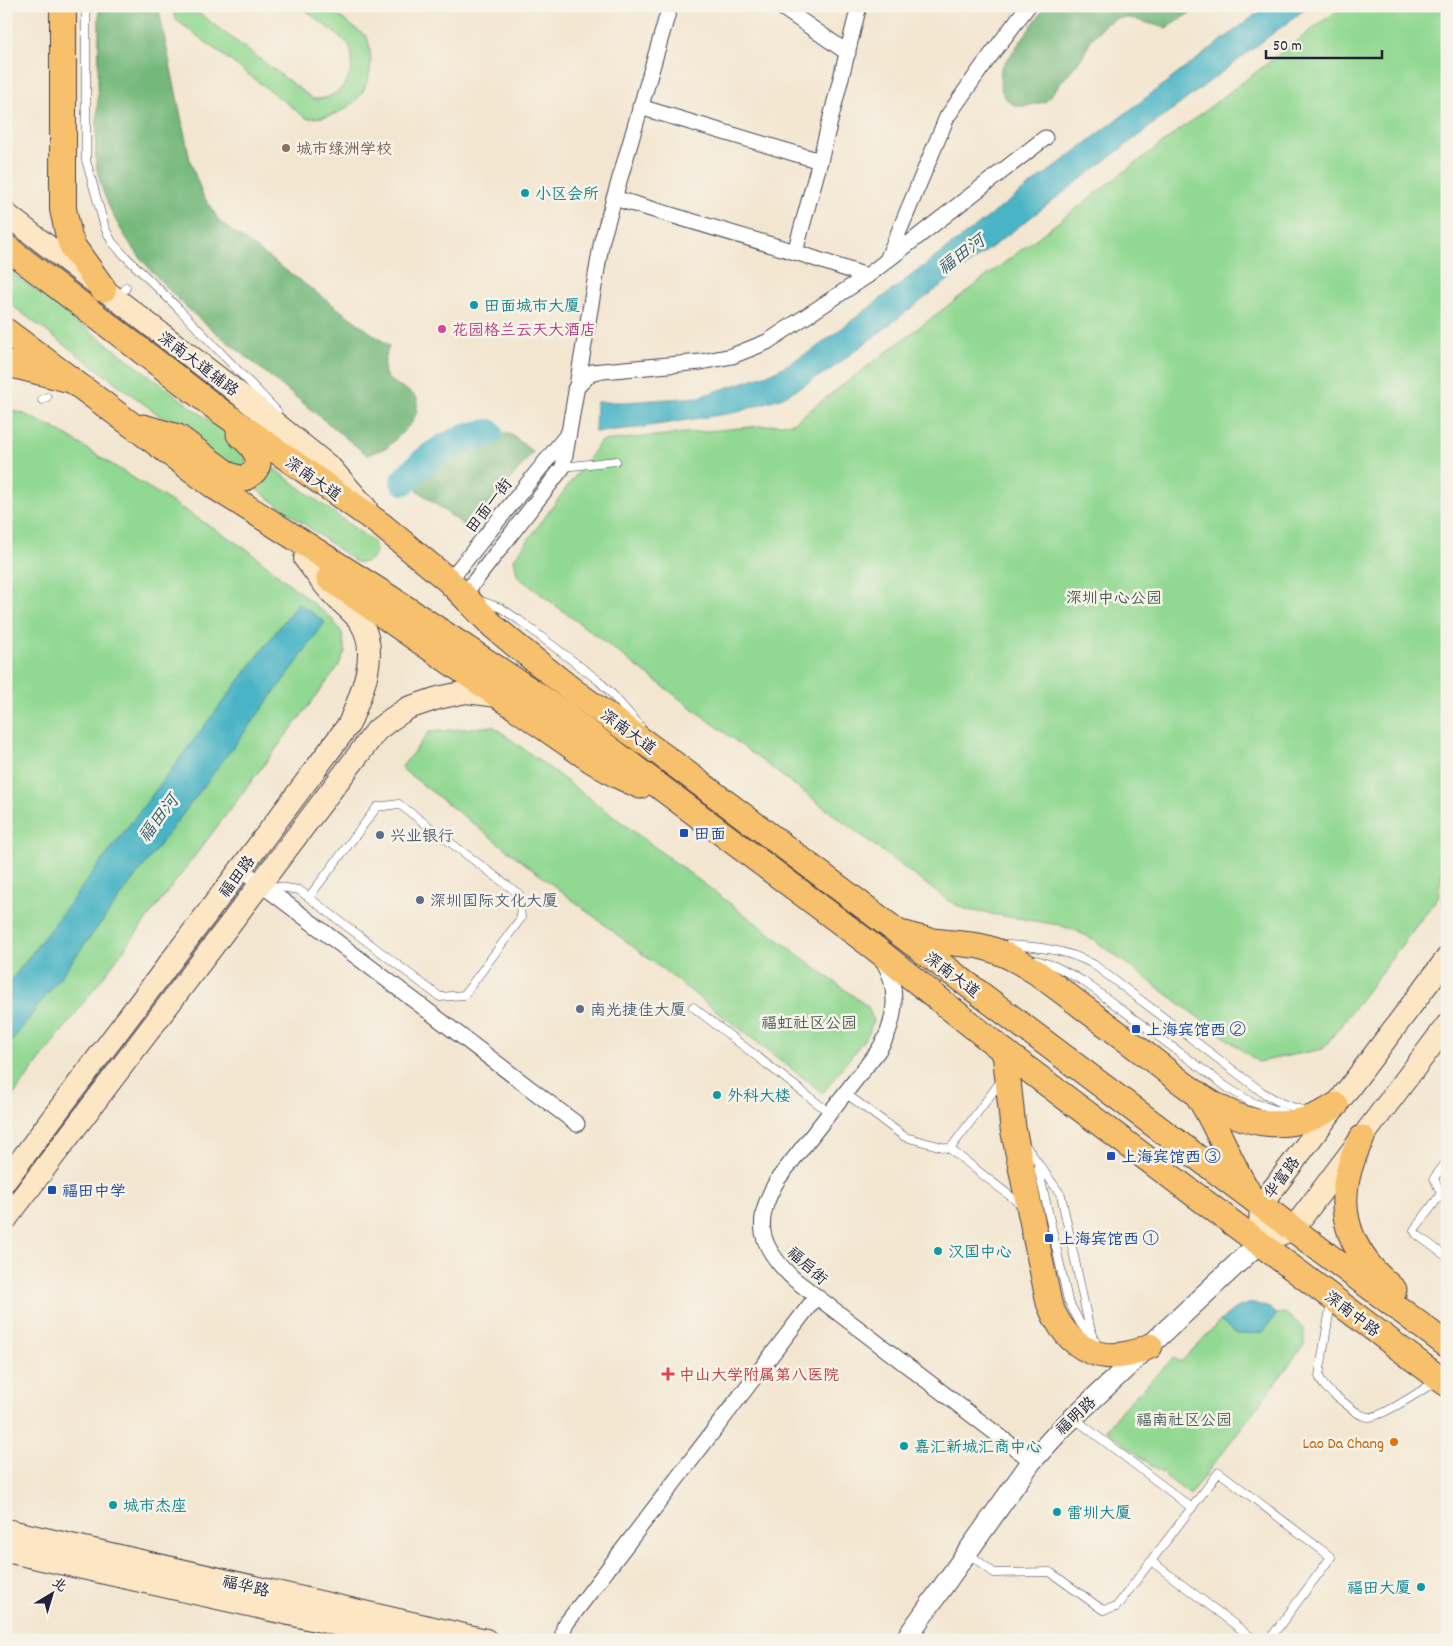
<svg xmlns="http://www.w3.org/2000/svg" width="1453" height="1646" font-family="Dekko,'LXGW WenKai TC',sans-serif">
	<rect width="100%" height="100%" fill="#f7f3e8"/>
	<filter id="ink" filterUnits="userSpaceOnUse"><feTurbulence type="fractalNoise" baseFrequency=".02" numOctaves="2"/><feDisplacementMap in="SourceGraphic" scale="10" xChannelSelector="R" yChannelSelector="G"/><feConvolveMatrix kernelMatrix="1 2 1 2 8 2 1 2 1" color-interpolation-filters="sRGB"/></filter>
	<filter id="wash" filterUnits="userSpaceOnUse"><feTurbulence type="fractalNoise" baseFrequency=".0096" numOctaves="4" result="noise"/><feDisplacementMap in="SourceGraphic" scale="20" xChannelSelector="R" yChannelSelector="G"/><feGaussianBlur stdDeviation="1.12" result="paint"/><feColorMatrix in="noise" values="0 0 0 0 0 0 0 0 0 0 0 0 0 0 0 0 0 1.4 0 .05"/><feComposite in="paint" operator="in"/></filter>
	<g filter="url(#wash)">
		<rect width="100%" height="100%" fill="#f3e6d0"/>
		<g fill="#91d892" stroke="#5a7d66">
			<path d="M172,6H193L200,14L313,99C343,101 359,70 349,44L300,6H325L367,37C381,82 355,120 306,118L175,19Z"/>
			<path d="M1343,6H1447V841L1438,897L1323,1049L1258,1062L1093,939L1076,931L1059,925L967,910L947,900L518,577L514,559L601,441L793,423Z"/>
			<path d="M6,268L246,448L245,466L230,468L6,301Z"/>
			<path d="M6,409L22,413L54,428L248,550L332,619L342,633L345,652L338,667L6,1105Z"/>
			<path d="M269,465L372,541L376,549C374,560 366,564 356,562L255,488V485Z"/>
			<path d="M493,726L868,1007L873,1020L869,1033L823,1093L401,768L429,732Z"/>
			<path d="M1285,1313L1304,1328V1345L1190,1495L1106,1430L1123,1408L1173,1358L1181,1362L1220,1321L1237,1334L1262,1333L1277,1314Z"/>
		</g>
		<g fill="#74b87c" stroke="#4b6d5c">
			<path d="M99,6H158L190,160L202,194L220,222L389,346C375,387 394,377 417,398V411L412,423L388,447L367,455L197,317C153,276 109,230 97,169C94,154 97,136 97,120C98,82 99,44 99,6Z"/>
			<path d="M1046,6H1201L1166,28L1130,18H1117L1105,24L1090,41L1083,56L1045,102L1026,106H1015L1004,97L1000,85L1001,68Z"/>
			<path d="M501,432L512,435L533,452L470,530L413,487C441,459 462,442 501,432Z"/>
		</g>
		<g fill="#48b4c5" stroke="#356b80">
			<path d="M1267,6H1309L830,370L783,397L738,412L637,428L595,432L596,402H624L699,397L774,372L813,350Z"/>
			<path d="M298,603L325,622L295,665L6,1049V987Z"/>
			<path d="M1254,1303L1270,1308L1277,1314L1262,1333L1237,1334L1220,1321C1230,1311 1239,1305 1254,1303Z"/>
		</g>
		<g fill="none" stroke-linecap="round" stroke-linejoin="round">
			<path stroke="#48b4c5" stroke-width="28" d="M404,481C427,455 454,437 489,433"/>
		</g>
	</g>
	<g filter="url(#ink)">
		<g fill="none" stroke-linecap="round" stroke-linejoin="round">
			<defs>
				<g id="service">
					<path d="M86,6V160L105,228L112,242L124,255L176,306L277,411"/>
					<path d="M124,291L126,287"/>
					<path d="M42,400L47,397"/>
					<path d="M563,467L616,461"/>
					<path d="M481,601L501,608L519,620L598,680L612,694L640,726"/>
					<path d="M267,885L299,890L440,997L464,995L521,918L519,894L399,804L377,807L309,897"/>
					<path d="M1447,893V906"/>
					<path d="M1008,945C1039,947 1065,949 1093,964L1262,1092L1281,1103L1305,1111"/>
					<path d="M1036,960L1055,966L1083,981L1228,1088L1251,1102L1286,1113"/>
					<path d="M693,1007L830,1113"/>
					<path d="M845,1093L905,1137L950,1149L1023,1206"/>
					<path d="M1026,1146L1061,1195L1088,1321L1096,1343"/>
					<path d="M950,1149L1001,1081"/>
					<path d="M1038,1167L1068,1300L1080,1323L1093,1339"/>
					<path d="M1441,1194L1414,1230L1416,1234L1447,1257"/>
					<path d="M1441,1194L1434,1178L1447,1161"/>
					<path d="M1331,1302L1319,1376C1323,1388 1332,1393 1342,1401C1349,1406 1358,1416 1368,1417C1379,1419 1424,1389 1436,1381"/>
					<path d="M1075,1419L1192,1508"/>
					<path d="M968,1553L994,1573L1050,1572L1103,1610L1116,1607L1151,1561"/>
					<path d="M1255,1640L1151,1561L1219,1472L1331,1557L1269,1640"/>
				</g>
				<g id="minor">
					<path d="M780,6L848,53"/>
					<path d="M640,107L820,161"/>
					<path d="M614,198L795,252L867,276"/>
					<path d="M795,252L820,161L859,6"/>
					<path d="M887,260L947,117L982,67L1028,6"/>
					<path d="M575,389L592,372L701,362L732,356L767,342L867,276L1045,138"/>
					<path d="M449,581L567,435"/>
					<path d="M464,595L563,467L602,240L670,6"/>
					<path d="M241,869L577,1124"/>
					<path d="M882,959C900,987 897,1023 878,1051L778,1179C752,1222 759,1247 795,1280L1032,1461"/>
					<path d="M562,1640L564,1627L568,1621L816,1297"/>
				</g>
				<path id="tertiary" d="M905,1640L1032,1461L1061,1429L1259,1243"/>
				<g id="secondary">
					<path d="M6,214L233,389L330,467L366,508"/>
					<path d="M1447,958L1261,1205L1259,1243L1293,1229L1447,1025"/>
					<path d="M6,1180C120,1027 236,877 349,724C361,695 380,653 361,623C352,610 339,602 329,590C320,580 313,569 305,559"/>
					<path d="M6,1219L377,730L390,720L408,708L438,698L466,692L498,696"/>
					<path d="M6,1530L486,1640"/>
					<path d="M6,1551L406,1640"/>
				</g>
				<g id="primary">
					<path d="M6,247L216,408L380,524L449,581L494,627L518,647L576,693L669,760L1447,1345"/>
					<path d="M6,331L215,487L387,596L539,696L876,949L1005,1052L1447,1384"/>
					<path d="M143,427L178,437L229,475L243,479C270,466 256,448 239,434"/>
					<path d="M329,578L591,760L616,775L640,786"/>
					<path d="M905,934C929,943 954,942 979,946C1000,950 1019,961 1036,972C1074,1000 1112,1029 1149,1057C1179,1080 1209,1107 1246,1119C1277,1129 1310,1123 1336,1105"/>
					<path d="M1005,1052L1013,1128L1049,1303C1067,1350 1104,1369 1150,1346"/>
					<path d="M1196,1093C1217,1124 1228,1159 1247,1190"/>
					<path d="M1362,1138C1339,1182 1337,1225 1369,1265C1376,1274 1385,1282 1394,1290"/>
				</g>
				<g id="trunk">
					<path d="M63,6V209L69,237L73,247L103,289"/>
					<path d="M6,363L68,379"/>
				</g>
			</defs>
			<use href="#service" stroke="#413f51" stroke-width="9"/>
			<use href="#minor" stroke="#413f51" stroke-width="17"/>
			<use href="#tertiary" stroke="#413f51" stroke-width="22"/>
			<use href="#secondary" stroke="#413f51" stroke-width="24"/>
			<use href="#primary" stroke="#413f51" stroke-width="27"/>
			<use href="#trunk" stroke="#413f51" stroke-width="28"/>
			<use href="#service" stroke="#fff" stroke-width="8"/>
			<use href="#minor" stroke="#fff" stroke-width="15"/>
			<use href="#tertiary" stroke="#fff" stroke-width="20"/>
			<use href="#secondary" stroke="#fce6c4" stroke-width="22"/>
			<use href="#primary" stroke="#f7c06c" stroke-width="25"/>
			<use href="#trunk" stroke="#f7c06c" stroke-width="26"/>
		</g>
	</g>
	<circle fill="#8d6e63" stroke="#f7f3e8" stroke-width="2" cx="286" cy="148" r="5"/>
	<g fill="#0f9aa8" stroke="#f7f3e8" stroke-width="2">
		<circle cx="525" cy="193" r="5"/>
		<circle cx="474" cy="305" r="5"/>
		<circle cx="717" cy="1095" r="5"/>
		<circle cx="938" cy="1251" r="5"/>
		<circle cx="904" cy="1446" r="5"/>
		<circle cx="113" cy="1505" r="5"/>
		<circle cx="1057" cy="1512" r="5"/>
		<circle cx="1421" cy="1587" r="5"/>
	</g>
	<circle fill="#d1479c" stroke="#f7f3e8" stroke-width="2" cx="442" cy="329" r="5"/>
	<g fill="#1a4fb4" stroke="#f7f3e8" stroke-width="2">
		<rect x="679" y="828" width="10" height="10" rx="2.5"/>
		<rect x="1131" y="1024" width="10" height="10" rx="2.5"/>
		<rect x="1106" y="1151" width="10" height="10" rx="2.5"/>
		<rect x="47" y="1185" width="10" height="10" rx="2.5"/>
		<rect x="1044" y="1233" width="10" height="10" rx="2.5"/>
	</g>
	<g fill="#5c6f8a" stroke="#f7f3e8" stroke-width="2">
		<circle cx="380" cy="835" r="5"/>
		<circle cx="420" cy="900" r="5"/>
		<circle cx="580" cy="1009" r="5"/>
	</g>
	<path fill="#e0444e" stroke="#f7f3e8" stroke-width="2" d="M665.5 1366.5h5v5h5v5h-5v5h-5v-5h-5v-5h5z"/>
	<circle fill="#e8710a" stroke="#f7f3e8" stroke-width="2" cx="1394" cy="1442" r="5"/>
	<g text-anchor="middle" stroke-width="5" stroke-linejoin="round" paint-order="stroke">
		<g font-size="16" fill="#785e54" stroke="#f7f3e8" text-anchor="start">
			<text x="296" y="154">城市绿洲学校</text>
		</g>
		<g font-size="16" fill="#0d838f" stroke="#f7f3e8" text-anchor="start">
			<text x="535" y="199">小区会所</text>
			<text x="484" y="311">田面城市大厦</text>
			<text x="727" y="1101">外科大楼</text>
			<text x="948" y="1257">汉国中心</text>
			<text x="914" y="1452">嘉汇新城汇商中心</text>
			<text x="123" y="1511">城市杰座</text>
			<text x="1067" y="1518">雷圳大厦</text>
			<text x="1411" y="1593" text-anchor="end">福田大厦</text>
		</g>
		<g font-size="16" fill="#b23c85" stroke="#f7f3e8" text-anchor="start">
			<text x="452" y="335">花园格兰云天大酒店</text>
		</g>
		<g font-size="16" fill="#22223b" stroke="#f7f3e8">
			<text transform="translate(199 363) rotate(37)" y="6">深南大道辅路</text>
			<text transform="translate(314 478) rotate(35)" y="6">深南大道</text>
			<text transform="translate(488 505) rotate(-52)" y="6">田面一街</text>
			<text transform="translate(629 731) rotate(36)" y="6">深南大道</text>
			<text transform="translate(236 876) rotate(-53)" y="6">福田路</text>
			<text transform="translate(953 974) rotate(37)" y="6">深南大道</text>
			<text transform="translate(1281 1177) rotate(-53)" y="6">华富路</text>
			<text transform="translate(808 1265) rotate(42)" y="6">福启街</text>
			<text transform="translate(1353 1313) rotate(37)" y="6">深南中路</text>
			<text transform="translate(1075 1415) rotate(-43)" y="6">福明路</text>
			<text transform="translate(246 1585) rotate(13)" y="6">福华路</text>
		</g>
		<g font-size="16" fill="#435955" stroke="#f7f3e8">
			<text x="1114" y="603">深圳中心公园</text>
			<text x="809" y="1028">福虹社区公园</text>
			<text x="1184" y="1425">福南社区公园</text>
		</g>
		<g font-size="16" fill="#164399" stroke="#f7f3e8" text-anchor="start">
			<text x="694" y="839">田面</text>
			<text x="1146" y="1035">上海宾馆西 ②</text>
			<text x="1121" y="1162">上海宾馆西 ③</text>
			<text x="62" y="1196">福田中学</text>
			<text x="1059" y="1244">上海宾馆西 ①</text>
		</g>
		<g font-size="16" fill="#4e5e75" stroke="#f7f3e8" text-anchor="start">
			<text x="390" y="841">兴业银行</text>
			<text x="430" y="906">深圳国际文化大厦</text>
			<text x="590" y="1015">南光捷佳大厦</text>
		</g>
		<g font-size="16" fill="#be3a42" stroke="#f7f3e8" text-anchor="start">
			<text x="679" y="1380">中山大学附属第八医院</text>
		</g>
		<g font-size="16" fill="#c56008" stroke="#f7f3e8" text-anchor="end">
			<text x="1384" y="1448">Lao Da Chang</text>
		</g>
		<g font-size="18" font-style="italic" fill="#315c72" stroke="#f7f3e8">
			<text transform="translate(961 254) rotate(-37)" y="6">福田河</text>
			<text transform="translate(158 818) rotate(-53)" y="6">福田河</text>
		</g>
	</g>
	<rect width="1453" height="1646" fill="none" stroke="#f7f3e8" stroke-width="25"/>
	<g transform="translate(52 1594) rotate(38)" stroke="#f7f3e8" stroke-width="4" paint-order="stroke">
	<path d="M0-4L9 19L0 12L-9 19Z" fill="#22223b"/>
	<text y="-8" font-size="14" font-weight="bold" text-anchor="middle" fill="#22223b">北</text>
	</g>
	<path d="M1266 50v8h116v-8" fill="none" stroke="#22223b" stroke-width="2.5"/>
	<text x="1273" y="50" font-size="15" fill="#22223b" stroke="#f7f3e8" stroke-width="4" paint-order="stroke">50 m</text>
</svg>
